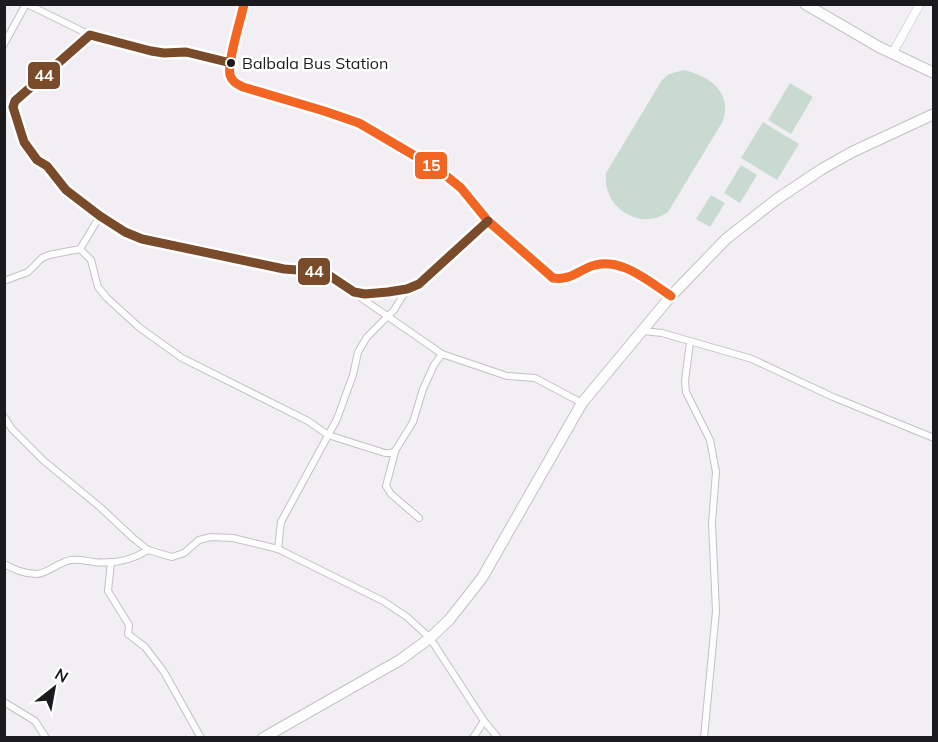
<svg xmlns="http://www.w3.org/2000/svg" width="938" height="742" font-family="Mulish,sans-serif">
	<rect width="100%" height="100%" fill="#f1eff3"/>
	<g fill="#c9dbd1">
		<path d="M684,70C710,76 732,92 723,121L668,212C639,232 602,207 606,173L662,80L669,74Z"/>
		<path d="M790,83L813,97L791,134L768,120Z"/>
		<path d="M763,122L799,144L777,180L741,158Z"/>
		<path d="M741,165L757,175L740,203L724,193Z"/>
		<path d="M711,195L725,203L710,227L696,219Z"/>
	</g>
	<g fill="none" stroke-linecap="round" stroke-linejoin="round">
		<defs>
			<g id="minor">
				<path d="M27,4L90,35"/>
				<path d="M244,4C241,19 227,62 230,75C232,82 237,84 243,87L324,111L359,123L439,170L461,188L488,221L553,278C568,280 574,274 587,268C617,253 648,281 671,296"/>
				<path d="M4,44L26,4"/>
				<path d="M231,63L186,52L164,53L151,51L90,35L15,101L13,107L24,142L37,160L47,166L66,190L100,216L125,232L142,239L284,269L324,272L354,292L365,294L388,292L407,289L419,284L488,221"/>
				<path d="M80,249L91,260L98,287L107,298L140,328L182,358L308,421L328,435L385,453H391L395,451L413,422L423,389L434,365L442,354"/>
				<path d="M4,281L28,272L42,258L49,255L80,249L100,216"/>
				<path d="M354,293L442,354L507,376L535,378L582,403"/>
				<path d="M643,331L662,333L752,359L833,397L934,438"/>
				<path d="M690,342L685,381L686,392L710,440L716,472L712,523L716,611L704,738"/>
				<path d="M4,417L12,429L44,461L100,507L133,538L148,550L172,557L184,553L199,540L211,537L233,538L278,549L383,601L407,617L430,638L484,721L498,738"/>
				<path d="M395,452L386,486L391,494L419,518"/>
				<path d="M278,549L281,522L337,419L353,375L358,352L367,337L394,310L407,289"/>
				<path d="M111,562L108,591L129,625L128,634L145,647L164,672L201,738"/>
				<path d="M4,564C14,569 24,574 36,574C48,574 58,562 71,560C78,559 86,561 94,562C114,564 131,561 148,550"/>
				<path d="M4,702L35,721L46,738"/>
				<path d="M473,738L484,721"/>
			</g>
			<path id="tertiary" d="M892,54L920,4"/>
			<g id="primary">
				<path d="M805,4L879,47L934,73"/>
				<path d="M263,738L400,660L430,638L449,620L482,578L582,403L671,296L726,239L777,199L822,169L852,152L934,114"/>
			</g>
		</defs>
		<use href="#minor" stroke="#c3c1c4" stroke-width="8"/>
		<use href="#tertiary" stroke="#c3c1c4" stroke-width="9"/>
		<use href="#primary" stroke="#c3c1c4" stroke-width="12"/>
		<use href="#minor" stroke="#fdfdfd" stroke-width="6"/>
		<use href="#tertiary" stroke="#fdfdfd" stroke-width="8"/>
		<use href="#primary" stroke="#fdfdfd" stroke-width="10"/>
		<defs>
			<path id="bus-1" d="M244,4C241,19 227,62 230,75C232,82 237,84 243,87L324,111L359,123L439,170L461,188L488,221L553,278C568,280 574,274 587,268C617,253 648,281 671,296"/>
			<path id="bus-2" d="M231,63L186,52L164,53L151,51L90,35L15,101L13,107L24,142L37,160L47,166L66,190L100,216L125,232L142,239L284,269L324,272L354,292L365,294L388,292L407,289L419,284L488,221"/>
		</defs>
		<use href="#bus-1" stroke="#fff" stroke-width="14"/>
		<use href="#bus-2" stroke="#fff" stroke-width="14"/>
		<use href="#bus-1" stroke="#f26522" stroke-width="9"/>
		<use href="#bus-2" stroke="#7a4b2a" stroke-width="9"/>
	</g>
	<circle fill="#1b1a1c" stroke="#fff" stroke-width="2" cx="231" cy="63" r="5"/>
	<g text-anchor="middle" stroke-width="5" stroke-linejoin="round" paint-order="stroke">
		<g font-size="16" fill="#1b1a1c" stroke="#fff" text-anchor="start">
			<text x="242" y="69">Balbala Bus Station</text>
		</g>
	</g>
	<g stroke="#fff" stroke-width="2">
		<rect x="27" y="61" width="34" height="29" rx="6" fill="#7a4b2a"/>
		<rect x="414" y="151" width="34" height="29" rx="6" fill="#f26522"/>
		<rect x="297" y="257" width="34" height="29" rx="6" fill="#7a4b2a"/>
	</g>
	<g font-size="16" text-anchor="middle" font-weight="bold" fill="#fff">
		<text x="44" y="81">44</text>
		<text x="431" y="171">15</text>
		<text x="314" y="277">44</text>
	</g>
	<rect width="938" height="742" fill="none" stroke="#1b1a1c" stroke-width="12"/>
	<g transform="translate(54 688) rotate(31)" stroke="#ffffff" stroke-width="4.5" paint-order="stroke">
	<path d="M0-4.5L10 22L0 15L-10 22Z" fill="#1b1a1c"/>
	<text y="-9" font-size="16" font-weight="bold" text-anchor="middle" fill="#1b1a1c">N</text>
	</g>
</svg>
